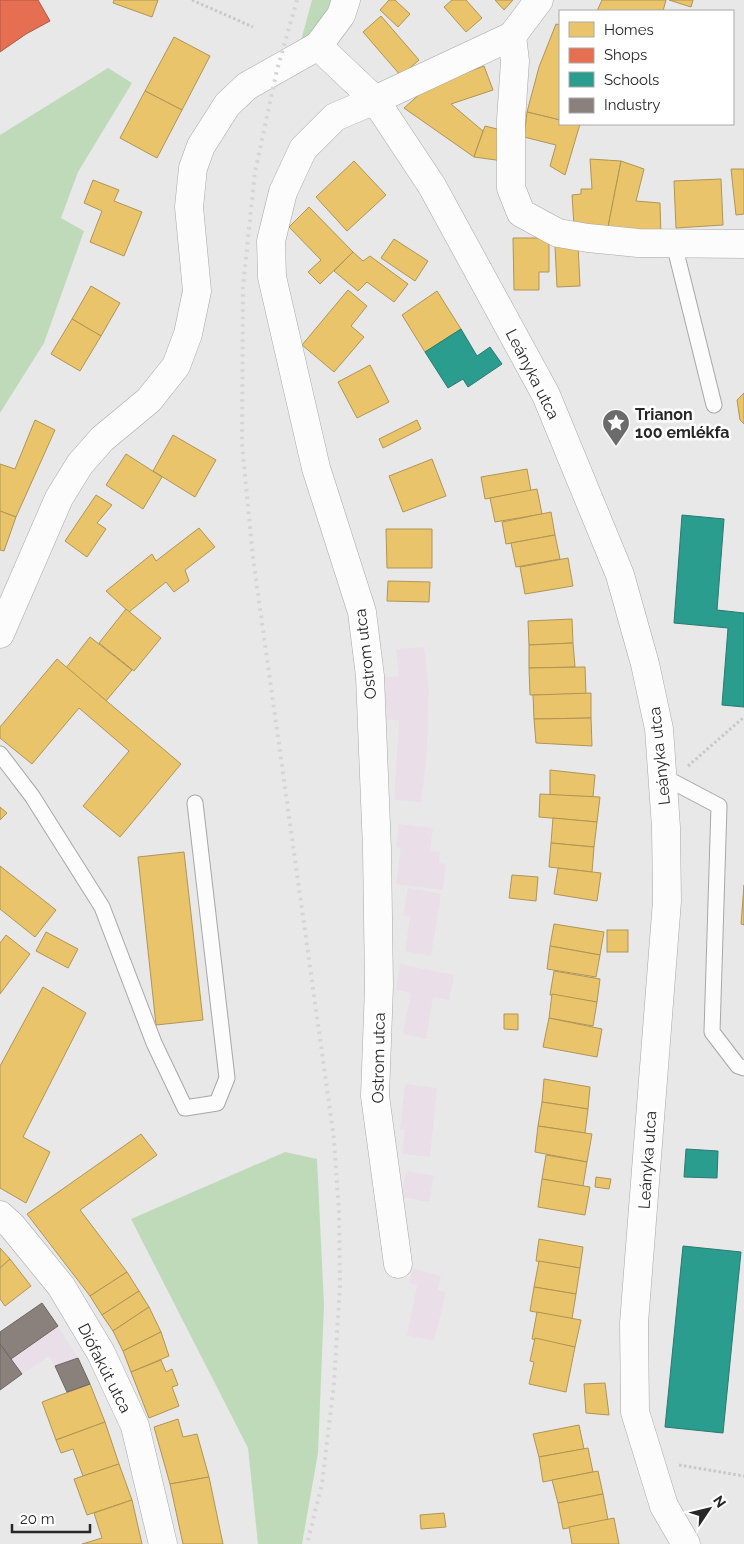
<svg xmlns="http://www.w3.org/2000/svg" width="744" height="1544" font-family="Raleway,sans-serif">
	<rect width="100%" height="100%" fill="#e8e8e8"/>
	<g fill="#eadfe8">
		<path d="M424,647L429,693L427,751L421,802L394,800L399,720L380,719L378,678L399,676L396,649Z"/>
		<path d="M399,824L433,828L430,851L440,852L439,863L446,864L443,890L396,884L401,848L396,847Z"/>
		<path d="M408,888L441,894L431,956L405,951L410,917L403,915Z"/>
		<path d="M400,964L454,975L449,1000L433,997L426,1039L403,1034L411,993L396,990Z"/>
		<path d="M405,1084L437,1088L430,1157L402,1154L405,1130L400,1129Z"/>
		<path d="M406,1171L434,1176L429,1202L401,1197Z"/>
		<path d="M413,1268L441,1276L438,1290L446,1292L434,1341L407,1335L417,1285L409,1283Z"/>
		<path d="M58,1326L78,1358L55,1366L49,1356L22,1374L11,1359Z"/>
	</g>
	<g fill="#bfdab9">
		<path d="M312,0H346L296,59Z"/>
		<path d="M108,68L132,83L78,172L61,218L84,231L44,343L0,413V135Z"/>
		<path d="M285,1152L317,1159L324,1305L318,1453L302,1544H258L248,1448L131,1219Z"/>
	</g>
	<g fill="#e9c46a" stroke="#af9556">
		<path d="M114,0H158L152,17L113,3Z"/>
		<path d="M389,0H395L410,14L398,27L380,10Z"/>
		<path d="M452,0H466L482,18L466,32L444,7Z"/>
		<path d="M495,0H513L504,10Z"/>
		<path d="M602,0H666L663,11H597Z"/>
		<path d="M669,0H693L691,7Z"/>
		<path d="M381,16L419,60L401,76L363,32Z"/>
		<path d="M556,24L560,25V120L527,112L539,67Z"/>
		<path d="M174,37L210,56L182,110L145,91Z"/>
		<path d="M484,66L493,90L451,104L483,131L474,157L404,108L429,86Z"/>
		<path d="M145,91L182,110L157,158L120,138Z"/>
		<path d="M527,112L560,120V124H580L565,175L550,166L556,145L524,137Z"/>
		<path d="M485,126L505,131L503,161L474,157Z"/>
		<path d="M590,159L621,161L608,227L574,226L572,195L581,194V189H592Z"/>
		<path d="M354,161L386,195L347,231L316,197Z"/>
		<path d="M621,161L644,169L636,201L660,203L661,236L608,227Z"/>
		<path d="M731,169H744V214L736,215Z"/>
		<path d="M721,179L723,225L676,228L674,181Z"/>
		<path d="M93,180L119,190L114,201L142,212L124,256L90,242L102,211L84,203Z"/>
		<path d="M309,207L353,252L320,284L308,272L321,260L289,227Z"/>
		<path d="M513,238H549V272H539V290H514Z"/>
		<path d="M394,239L428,261L415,281L381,258Z"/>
		<path d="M578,245L580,286L557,287L555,246Z"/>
		<path d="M353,252L363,261L370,256L408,284L394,302L367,282L358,291L334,271Z"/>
		<path d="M91,286L120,303L101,336L72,319Z"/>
		<path d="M348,290L367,306L351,326L364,337L334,372L302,345Z"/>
		<path d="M437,291L461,329L425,352L402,315Z"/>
		<path d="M72,319L101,336L80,371L51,354Z"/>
		<path d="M370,365L389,402L357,418L338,382Z"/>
		<path d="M744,393V424L740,420L737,400Z"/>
		<path d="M35,420L55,430L16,517L0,511V464L15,469Z"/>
		<path d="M417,420L421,429L383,448L379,439Z"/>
		<path d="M173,435L216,460L195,497L153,471Z"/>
		<path d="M126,454L162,477L143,509L106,485Z"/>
		<path d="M432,459L446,496L403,512L389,476Z"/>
		<path d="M527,469L531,491L485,499L481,477Z"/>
		<path d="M537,489L542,514L495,522L490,498Z"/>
		<path d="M96,495L112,505L97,523L106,529L87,557L65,541Z"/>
		<path d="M0,511L16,517L4,551L0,550Z"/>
		<path d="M551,512L555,535L506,544L502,522Z"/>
		<path d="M199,528L215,547L185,570L189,581L174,592L166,582L129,612L106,591L152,554L156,561Z"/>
		<path d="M386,529H432V568H387Z"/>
		<path d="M555,535L560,559L516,567L511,543Z"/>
		<path d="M568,558L573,586L525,594L520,567Z"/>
		<path d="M388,581L430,582L429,602L387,601Z"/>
		<path d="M126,609L161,638L134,671L99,643Z"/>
		<path d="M572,619L573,643L529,645L528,621Z"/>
		<path d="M90,637L132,670L106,701L66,668Z"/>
		<path d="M573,643L575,667L529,668V645Z"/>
		<path d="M57,659L181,764L120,837L83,806L129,751L79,708L32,764L0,738V727Z"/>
		<path d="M585,667L586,694L530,695L529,668Z"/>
		<path d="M591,693V718L534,719L533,695Z"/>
		<path d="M591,718L592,746L536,743L534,719Z"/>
		<path d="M550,770L595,775L593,797L550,795Z"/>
		<path d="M540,794L600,797L597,822L539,817Z"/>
		<path d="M0,807L7,813L0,820Z"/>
		<path d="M553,818L597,822L594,847L551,843Z"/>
		<path d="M551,843L594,847L592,872L549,867Z"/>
		<path d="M184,852L203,1020L156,1025L138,857Z"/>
		<path d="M0,866L56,910L35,937L0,909Z"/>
		<path d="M558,868L601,873L597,901L554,894Z"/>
		<path d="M512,875L538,877L536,901L509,898Z"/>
		<path d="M744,885V925L741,924Z"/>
		<path d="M554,924L604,932L600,955L550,946Z"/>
		<rect x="607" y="930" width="21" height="22"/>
		<path d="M46,932L78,949L68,968L36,951Z"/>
		<path d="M6,935L30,954L0,994V943Z"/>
		<path d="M550,946L600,955L596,977L547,969Z"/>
		<path d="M554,971L600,979L597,1002L550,995Z"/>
		<path d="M43,987L86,1013L23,1137L50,1152L26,1203L0,1188V1066Z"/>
		<path d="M552,994L597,1002L593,1026L549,1018Z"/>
		<path d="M504,1014H518V1030L504,1029Z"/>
		<path d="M549,1018L602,1029L597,1057L543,1047Z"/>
		<path d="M544,1079L590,1087L588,1109L542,1102Z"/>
		<path d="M542,1102L588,1109L585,1133L538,1126Z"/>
		<path d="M538,1126L592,1134L587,1162L535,1152Z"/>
		<path d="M141,1134L157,1155L80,1210L127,1272L90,1296L27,1214Z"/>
		<path d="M546,1155L587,1162L583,1186L542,1179Z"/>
		<path d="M596,1177L611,1179L609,1189L595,1187Z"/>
		<path d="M542,1179L590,1187L585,1215L538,1207Z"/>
		<path d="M539,1239L583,1247L580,1268L536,1261Z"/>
		<path d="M0,1248L10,1259L0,1268Z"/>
		<path d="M10,1259L31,1286L5,1306L0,1299V1268Z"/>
		<path d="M539,1261L580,1268L576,1294L534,1287Z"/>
		<path d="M127,1272L139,1291L102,1315L90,1296Z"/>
		<path d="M534,1287L576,1294L572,1319L530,1311Z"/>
		<path d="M139,1291L149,1307L113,1331L102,1315Z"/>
		<path d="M149,1307L161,1332L123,1351L113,1331Z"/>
		<path d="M537,1312L581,1320L575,1347L532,1339Z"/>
		<path d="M161,1332L169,1356L131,1372L123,1351Z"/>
		<path d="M535,1338L575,1347L566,1392L529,1384L534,1362L530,1361Z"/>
		<path d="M161,1360L166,1372L172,1369L178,1385L172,1387L179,1406L149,1418L131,1372Z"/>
		<path d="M605,1383L609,1415L586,1413L584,1384Z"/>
		<path d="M90,1384L105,1422L56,1440L42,1402Z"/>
		<path d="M178,1419L183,1437L197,1434L209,1477L170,1484L154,1427Z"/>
		<path d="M105,1422L119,1464L83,1476L73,1449L61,1453L56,1440Z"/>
		<path d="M579,1425L584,1449L539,1457L533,1434Z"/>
		<path d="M588,1448L593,1472L543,1482L539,1457Z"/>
		<path d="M119,1464L132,1500L87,1515L74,1479Z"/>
		<path d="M598,1471L603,1494L558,1503L552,1480Z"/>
		<path d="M209,1477L223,1544H183L170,1484Z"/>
		<path d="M603,1494L608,1520L563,1529L558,1503Z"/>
		<path d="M132,1500L142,1544H82L102,1538L94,1513Z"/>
		<path d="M444,1513L446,1527L421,1529L420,1515Z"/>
		<path d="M614,1518L619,1544H572L569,1527Z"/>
	</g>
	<path fill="#e76f51" stroke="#ad5945" d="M0,0H38L50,21L26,34L0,52Z"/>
	<g fill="#2a9d8f" stroke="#297a70">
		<path d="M461,329L477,356L490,347L502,364L468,387L463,379L448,388L425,352Z"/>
		<path d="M682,515L724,519L717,610L744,613V707L722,705L728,628L674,623Z"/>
		<path d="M686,1149L718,1151L717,1178L684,1177Z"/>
		<path d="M683,1246L741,1252L723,1433L665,1427Z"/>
	</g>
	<g fill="#8a817c" stroke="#6c6663">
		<path d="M42,1303L58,1326L11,1359L0,1344V1332Z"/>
		<path d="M0,1344L22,1374L0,1390Z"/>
		<path d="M78,1358L90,1384L67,1392L55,1366Z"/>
	</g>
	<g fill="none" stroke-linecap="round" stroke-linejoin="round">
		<defs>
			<g id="service">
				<path d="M674,244L714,405"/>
				<path d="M0,754L32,796L102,907L154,1043L185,1108L217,1103L227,1078L195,803"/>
				<path d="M662,776L719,806L712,1032L738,1066L744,1068"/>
			</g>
			<g id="minor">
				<path d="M512,36L515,61L511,120V188L521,213L558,233L588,238L638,243L744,244"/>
				<path d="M318,46L375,100L432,186L546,395L620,575L645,664L659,729L666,827L667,901L634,1323L635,1412L664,1506L686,1544"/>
				<path d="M0,1215L12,1226L61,1286L101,1353L135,1426L163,1544"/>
				<path d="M398,1264L375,1096L379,986L377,850L370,676L362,612L316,468L272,277L271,241L283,192L303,149L335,117L375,100L512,36L539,0"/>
			</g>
			<path id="tertiary" d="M0,634L59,498L80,464L102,439L149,400L176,366L188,334L197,291L189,207L193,168L201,146L227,105L247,86L318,46L341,15L346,0"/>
		</defs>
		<use href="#service" stroke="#a7a7a7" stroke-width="17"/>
		<use href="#minor" stroke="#a7a7a7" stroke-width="29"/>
		<use href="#tertiary" stroke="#a7a7a7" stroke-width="29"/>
		<g stroke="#c8c8c9" stroke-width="3" stroke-dasharray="2.5 2.5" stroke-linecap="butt">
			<path d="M192,0L253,27"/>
			<path d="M688,766L744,717"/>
			<path d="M679,1465L744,1476"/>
		</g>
		<use href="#service" stroke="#fcfcfc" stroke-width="15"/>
		<use href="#minor" stroke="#fcfcfc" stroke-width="28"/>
		<use href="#tertiary" stroke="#fcfcfc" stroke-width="28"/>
		<path stroke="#d5d5d6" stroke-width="4" stroke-dasharray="2.5 5" stroke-linecap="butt" d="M297,0L277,70L255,172L243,286L242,444L253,558L334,1139L339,1213L340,1285L334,1383L322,1484L307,1544"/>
	</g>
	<defs>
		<symbol id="sight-pin" viewBox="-11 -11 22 30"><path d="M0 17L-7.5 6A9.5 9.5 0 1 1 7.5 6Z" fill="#6b6b6b" stroke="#fff"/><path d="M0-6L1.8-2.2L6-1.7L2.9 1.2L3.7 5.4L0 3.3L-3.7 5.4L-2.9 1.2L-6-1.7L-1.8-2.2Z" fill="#fff"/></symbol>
	</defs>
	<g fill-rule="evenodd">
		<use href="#sight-pin" x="600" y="407" width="32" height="43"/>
	</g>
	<g text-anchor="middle" stroke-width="5" stroke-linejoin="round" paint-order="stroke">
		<g font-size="16" fill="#272728" stroke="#fff">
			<text transform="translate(533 374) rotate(63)" y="6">Leányka utca</text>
			<text transform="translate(365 654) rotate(-97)" y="6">Ostrom utca</text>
			<text transform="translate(659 756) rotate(-96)" y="6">Leányka utca</text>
			<text transform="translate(378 1058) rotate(-89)" y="6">Ostrom utca</text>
			<text transform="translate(647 1160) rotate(-86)" y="6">Leányka utca</text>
			<text transform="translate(105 1368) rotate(63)" y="6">Diófakút utca</text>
		</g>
		<g font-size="16" font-weight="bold" fill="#272728" stroke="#fff" text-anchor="start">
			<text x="635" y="420">Trianon<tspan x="635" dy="18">100 emlékfa</tspan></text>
		</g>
	</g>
	<rect x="559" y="10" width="175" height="115" fill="#ffffff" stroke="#a9a9a9"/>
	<rect x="569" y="22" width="25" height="15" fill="#e9c46a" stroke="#a9a9a9"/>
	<text x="604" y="35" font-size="15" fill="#272728">Homes</text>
	<rect x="569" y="48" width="25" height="15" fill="#e76f51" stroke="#a9a9a9"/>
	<text x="604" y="60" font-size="15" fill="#272728">Shops</text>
	<rect x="569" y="72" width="25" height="15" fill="#2a9d8f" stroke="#a9a9a9"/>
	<text x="604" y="85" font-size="15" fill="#272728">Schools</text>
	<rect x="569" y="98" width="25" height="15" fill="#8a817c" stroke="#a9a9a9"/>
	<text x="604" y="110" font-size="15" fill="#272728">Industry</text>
	<g transform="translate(709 1509) rotate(55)" stroke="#ffffff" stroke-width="4" paint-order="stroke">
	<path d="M0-4L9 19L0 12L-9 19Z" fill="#272728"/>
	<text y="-8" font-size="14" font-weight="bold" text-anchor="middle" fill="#272728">N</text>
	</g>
	<path d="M12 1524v8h78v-8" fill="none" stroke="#272728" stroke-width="2.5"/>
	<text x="20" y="1524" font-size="15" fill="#272728" stroke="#ffffff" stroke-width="4" paint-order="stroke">20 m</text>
</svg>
